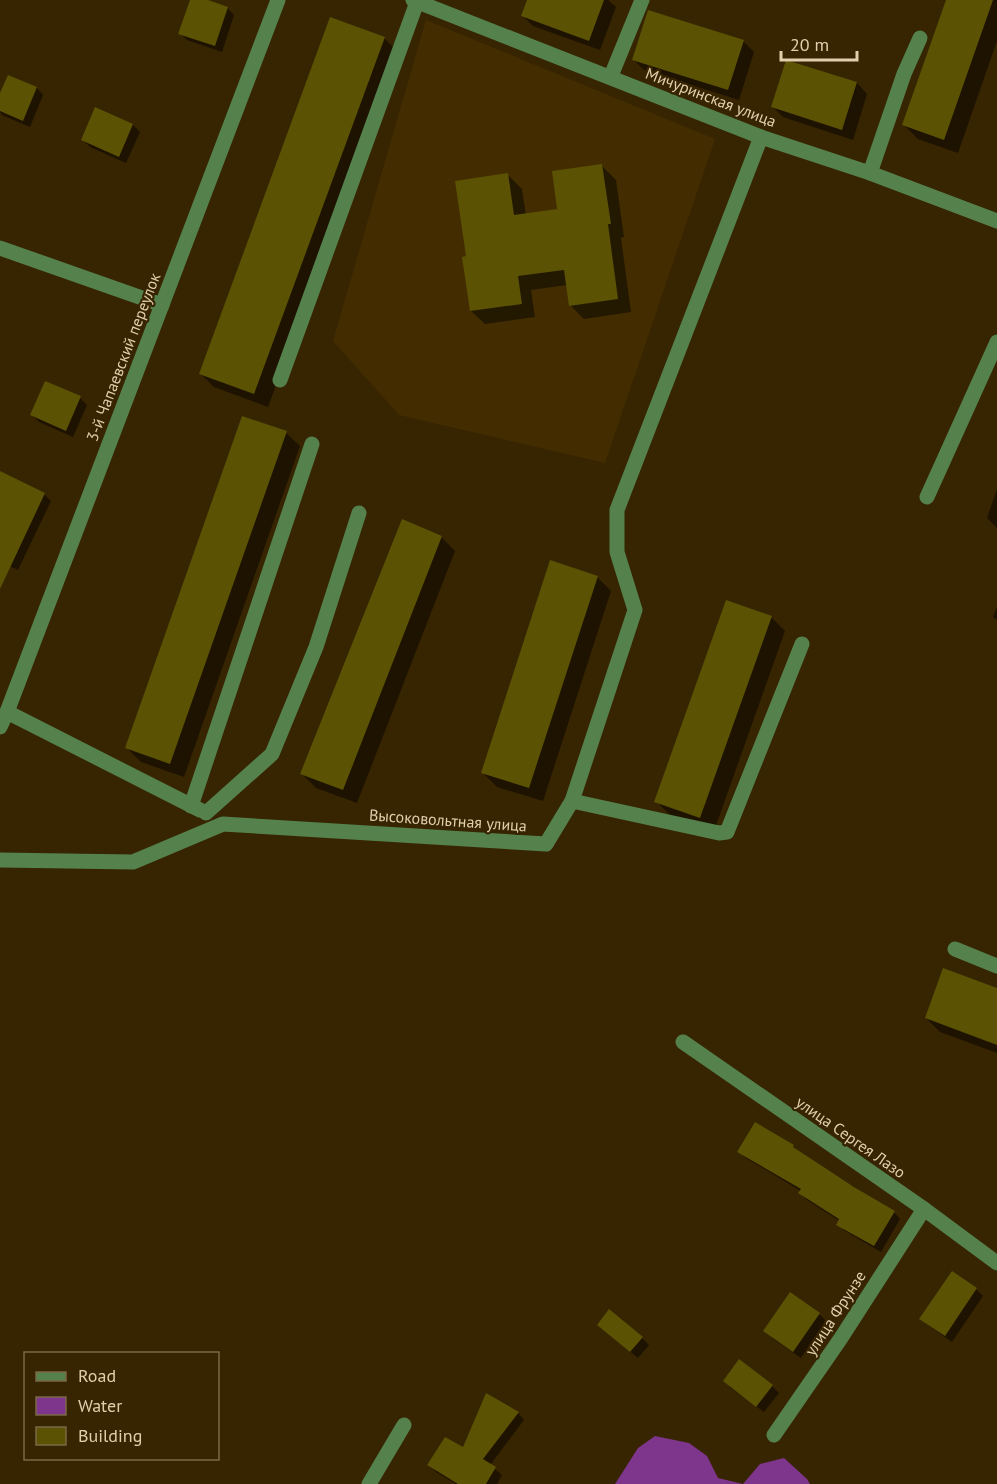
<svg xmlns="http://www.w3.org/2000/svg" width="997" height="1484" font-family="'PT Sans',sans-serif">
	<rect width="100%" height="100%" fill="#372400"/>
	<path fill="#432d00" d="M426,20L715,139L605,463L399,415L333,341Z"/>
	<path fill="#7d368b" d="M655,1436L689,1443L707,1456L718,1478L743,1484L760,1464L784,1458L807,1479L810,1484H615L638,1448Z"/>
	<g fill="#0007">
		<path d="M191,0H203L227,8L234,15L222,52L187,40L180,33Z"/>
		<path d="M528,0H608L616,7L600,50L533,26L523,16Z"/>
		<path d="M947,0H997V41L958,153L918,139L904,125Z"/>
		<path d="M384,38L398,52L268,407L214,387L200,373Z"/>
		<path d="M743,41L754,52L739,100L644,70L633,59Z"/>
		<path d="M787,61L857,83L867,94L853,140L783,117L773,107Z"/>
		<path d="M37,88L43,95L30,127L2,115L0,112V97Z"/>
		<path d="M96,109L133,125L140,132L126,163L90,147L83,140Z"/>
		<path d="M602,166L616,180L624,237L621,238L631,312L584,319L570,305L567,285L531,290L535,317L485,324L471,311L468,257L508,175L522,189L526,215L559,210Z"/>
		<path d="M80,398L87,405L73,437L39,422L32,415Z"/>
		<path d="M286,433L300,446L184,777L141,762L127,748Z"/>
		<path d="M0,473L44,494L51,501L18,570L0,562Z"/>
		<path d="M997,489V528L987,518Z"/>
		<path d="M441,537L455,551L357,803L316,788L302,774Z"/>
		<path d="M597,577L611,591L543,801L497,787L483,773Z"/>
		<path d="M997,607V620L993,617Z"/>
		<path d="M771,617L785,631L714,831L670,815L656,801Z"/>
		<path d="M997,989V1053L940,1032L926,1018Z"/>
		<path d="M793,1146L800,1153L894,1212L900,1219L881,1252L845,1231L838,1224L840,1221L807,1200L800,1193L801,1191L746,1158L739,1152Z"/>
		<path d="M952,1273L976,1289L983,1296L952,1342L928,1325L921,1319Z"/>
		<path d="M791,1294L819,1314L826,1321L801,1358L772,1338L765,1331Z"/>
		<path d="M605,1331L642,1338L649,1345L638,1358Z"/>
		<path d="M740,1361L772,1386L779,1393L764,1412L731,1388L725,1381Z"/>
		<path d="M518,1413L524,1420L490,1465L502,1475L497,1484H456L436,1472L429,1465L463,1449Z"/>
	</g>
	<g fill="#5c5204">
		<path d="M190,0H208L228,7L215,46L178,34Z"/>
		<path d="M527,0H604L589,41L521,16Z"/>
		<path d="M946,0H993L944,140L902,125Z"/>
		<path d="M648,10L744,40L728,90L632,60Z"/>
		<path d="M330,17L385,37L254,394L199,374Z"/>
		<path d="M786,60L857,82L842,130L771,107Z"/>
		<path d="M8,75L37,87L23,121L0,111V93Z"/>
		<path d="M95,107L133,124L119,157L81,140Z"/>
		<path d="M602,164L611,224H608L618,299L569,306L564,270L518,276L522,304L470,311L462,257L466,256L455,181L508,173L514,215L557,209L552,171Z"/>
		<path d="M45,381L81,396L66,431L30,415Z"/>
		<path d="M242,416L287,431L170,764L125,748Z"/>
		<path d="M0,471L45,493L0,589Z"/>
		<path d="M402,519L442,536L343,790L300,774Z"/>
		<path d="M550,560L598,576L529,788L481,773Z"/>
		<path d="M726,600L772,616L700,818L654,802Z"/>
		<path d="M943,968L997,988V1045L925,1018Z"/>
		<path d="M755,1122L794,1145L793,1147L854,1187L895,1211L874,1246L836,1225L839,1219L798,1193L801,1189L737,1152Z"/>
		<path d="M952,1271L977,1288L945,1336L919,1319Z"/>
		<path d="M790,1292L820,1313L793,1352L763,1331Z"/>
		<path d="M609,1309L643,1337L630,1352L597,1325Z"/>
		<path d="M739,1359L773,1385L756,1407L723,1381Z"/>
		<path d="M486,1393L519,1412L483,1459L496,1467L486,1484H458L427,1465L445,1437L463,1447Z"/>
	</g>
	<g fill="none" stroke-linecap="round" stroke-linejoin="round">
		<g stroke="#54814c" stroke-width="15">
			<path d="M413,0L761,137L870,173L997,221"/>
			<path d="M611,76L642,0"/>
			<path d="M870,173L904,74L920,38"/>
			<path d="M0,248L162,305"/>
			<path d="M280,380L417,2"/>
			<path d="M927,497L997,342"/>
			<path d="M7,712L200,810"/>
			<path d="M0,727L7,712L278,0"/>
			<path d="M572,801L719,833L727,832L802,644"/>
			<path d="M191,806L312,444"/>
			<path d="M206,813L272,754L316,647L359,513"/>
			<path d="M0,860L133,862L223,824L546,844L572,801L635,610L617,552V510L761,137"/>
			<path d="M955,949L997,966"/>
			<path d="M683,1042L924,1209L997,1263"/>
			<path d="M774,1435L841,1338L924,1209"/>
			<path d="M369,1484L404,1425"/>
		</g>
	</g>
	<g text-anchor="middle" stroke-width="4.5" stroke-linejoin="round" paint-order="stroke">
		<g font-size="16" fill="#e2cead" stroke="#372400">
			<text transform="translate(711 97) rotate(21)" y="6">Мичуринская улица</text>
			<text transform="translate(123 357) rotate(-69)" y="6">3-й Чапаевский переулок</text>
			<text transform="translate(448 820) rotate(4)" y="6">Высоковольтная улица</text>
			<text transform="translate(851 1137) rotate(35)" y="6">улица Сергея Лазо</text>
			<text transform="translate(835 1313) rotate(-57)" y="6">улица Фрунзе</text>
		</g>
	</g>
	<rect x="24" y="1352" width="195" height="108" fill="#372400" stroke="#7b6845" stroke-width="1.5"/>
	<rect x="36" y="1372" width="30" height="9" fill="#54814c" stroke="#7b6845" stroke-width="1.5"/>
	<text x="78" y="1382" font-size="18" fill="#e2cead">Road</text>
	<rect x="36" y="1397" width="30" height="18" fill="#7d368b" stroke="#7b6845" stroke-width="1.5"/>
	<text x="78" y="1412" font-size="18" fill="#e2cead">Water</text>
	<rect x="36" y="1427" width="30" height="18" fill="#5c5204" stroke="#7b6845" stroke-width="1.5"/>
	<text x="78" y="1442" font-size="18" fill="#e2cead">Building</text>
	<path d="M781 51v9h76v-9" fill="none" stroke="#e2cead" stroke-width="3"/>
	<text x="790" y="51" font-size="18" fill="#e2cead" stroke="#372400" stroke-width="4.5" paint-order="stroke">20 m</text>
</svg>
